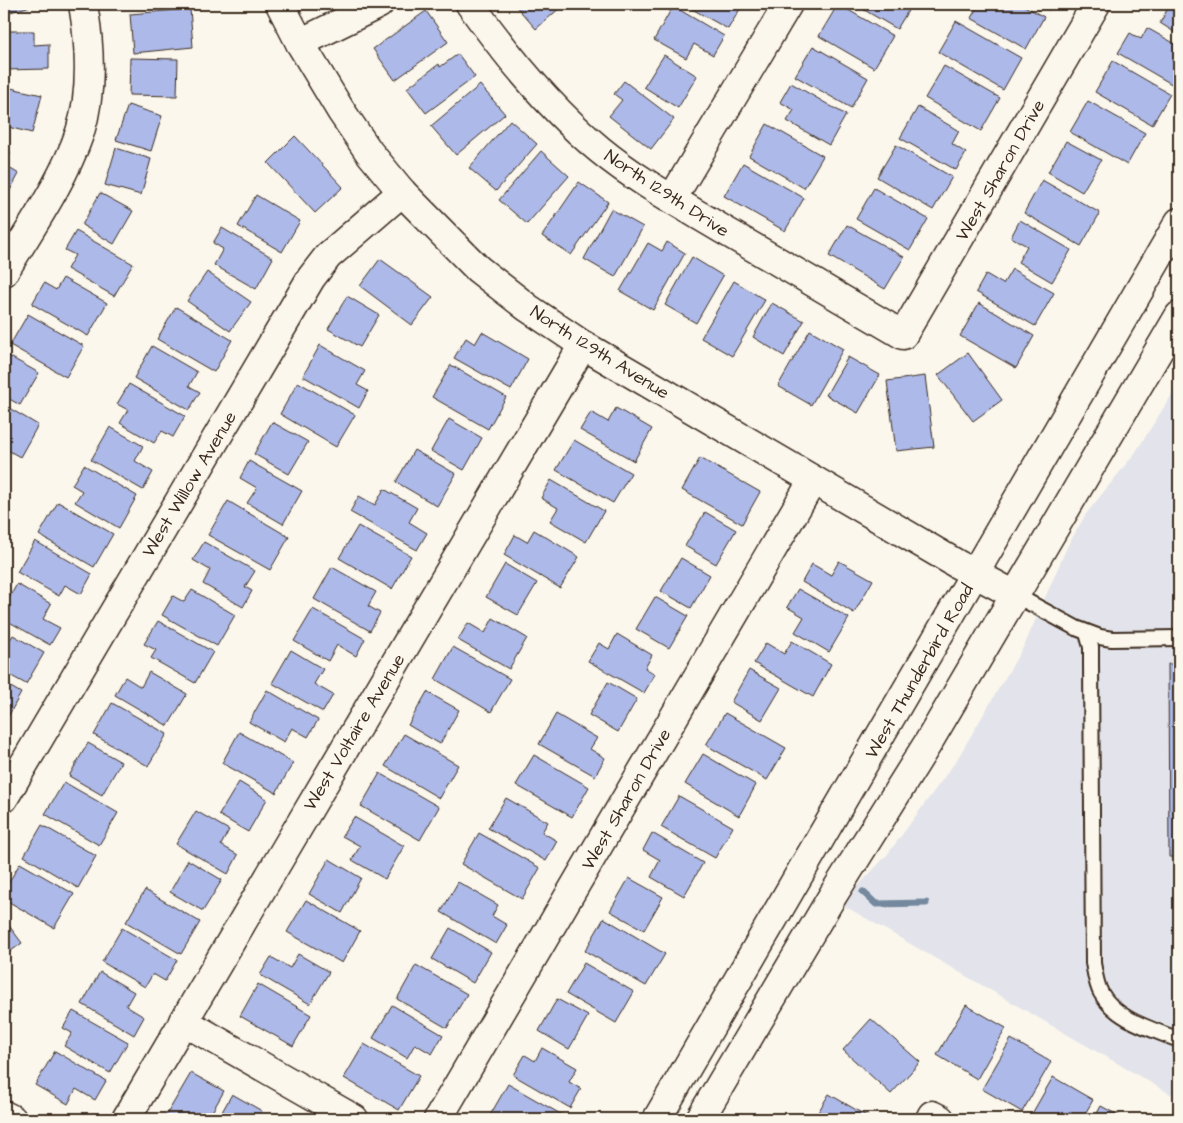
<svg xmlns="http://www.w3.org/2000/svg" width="1183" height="1123" font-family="'Architects Daughter',sans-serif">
	<rect width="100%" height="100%" fill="#fbf7ec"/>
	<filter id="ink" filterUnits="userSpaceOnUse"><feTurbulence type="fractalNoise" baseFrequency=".02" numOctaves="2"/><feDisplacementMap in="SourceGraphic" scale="10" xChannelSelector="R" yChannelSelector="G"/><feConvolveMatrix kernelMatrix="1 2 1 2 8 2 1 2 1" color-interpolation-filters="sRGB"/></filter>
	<g filter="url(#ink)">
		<path fill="#e3e4eb" d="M1179,367V1099L841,904L887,855L956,761L1025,644L1067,547L1086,514L1135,453L1173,393Z"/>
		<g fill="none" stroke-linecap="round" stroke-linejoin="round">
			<path stroke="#74899e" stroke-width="7" d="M863,892L876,904L926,903"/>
		</g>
		<g fill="#acb9e9" stroke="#3b2a1e">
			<path d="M4,4H37L4,14Z"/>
			<path d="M514,4H562L563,5L536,29Z"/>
			<path d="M683,4H743L728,29Z"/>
			<path d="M838,4L893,36L874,68L819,36Z"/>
			<path d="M854,4H912L897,29Z"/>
			<path d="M979,4H1021L1044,17L1026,49L971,18Z"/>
			<path d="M1038,4H1052L1049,10Z"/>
			<path d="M1160,4H1179V35L1160,23L1168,8Z"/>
			<path d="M673,6L724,36L713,55L694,44L686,58L654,40Z"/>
			<path d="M190,9L193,47L133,53L130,14Z"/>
			<path d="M426,11L448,42L395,80L373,49Z"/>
			<path d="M956,21L1021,58L1003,90L938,52Z"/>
			<path d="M1147,28L1179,46L1172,61L1179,65V78L1175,86L1118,53L1130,33L1141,39Z"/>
			<path d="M4,31H34V45L49,44V69L4,70Z"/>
			<path d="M813,46L868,78L851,108L795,76Z"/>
			<path d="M458,54L475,77L426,113L407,88L439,64L440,67Z"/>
			<path d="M664,55L697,76L678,108L644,87Z"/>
			<path d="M130,58L178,59L177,96L129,95Z"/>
			<path d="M1113,61L1170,94L1152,125L1095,92Z"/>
			<path d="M944,66L1000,98L981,131L925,98Z"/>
			<path d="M624,81L674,119L651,149L609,116L622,100L614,94Z"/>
			<path d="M791,83L846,115L829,145L787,121L794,110L780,102Z"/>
			<path d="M480,85L505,114L456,155L431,126Z"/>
			<path d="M6,87L42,95L32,133L4,126V96Z"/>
			<path d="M1088,101L1145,133L1127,165L1070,132Z"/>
			<path d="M128,105L162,116L151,151L116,140Z"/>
			<path d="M918,107L959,131L952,144L966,153L956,170L900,138Z"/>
			<path d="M510,120L537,144L496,191L469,168Z"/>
			<path d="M767,124L823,156L804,188L749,156Z"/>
			<path d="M295,136L343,187L315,213L268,163Z"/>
			<path d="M1066,141L1101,160L1082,192L1048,172Z"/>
			<path d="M896,145L952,177L933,210L877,177Z"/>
			<path d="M116,148L151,159L141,195L105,185Z"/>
			<path d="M4,149L11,153L4,165Z"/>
			<path d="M541,151L569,176L527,224L499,200Z"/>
			<path d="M743,163L804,198L785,231L724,196Z"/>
			<path d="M4,165L19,174L9,192L4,189Z"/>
			<path d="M1042,180L1100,213L1081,246L1024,213Z"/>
			<path d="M579,182L608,202L571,255L542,236Z"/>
			<path d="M874,188L928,219L910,250L856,219Z"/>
			<path d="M100,193L133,211L114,244L82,225Z"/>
			<path d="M256,195L300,221L282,252L238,226Z"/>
			<path d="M611,209L643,227L615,277L584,259Z"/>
			<path d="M1020,220L1071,250L1052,282L1018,262L1027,246L1011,237Z"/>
			<path d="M847,225L904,257L885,289L829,256Z"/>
			<path d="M222,228L273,258L256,289L214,265L223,249L213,243Z"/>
			<path d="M76,231L133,264L114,296L67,269L75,255L65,250Z"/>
			<path d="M667,242L685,253L653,310L620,291L648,243L662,251Z"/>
			<path d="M692,257L723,276L696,323L665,305Z"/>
			<path d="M380,259L433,297L412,325L360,286Z"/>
			<path d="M1012,269L1054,293L1035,326L976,292L986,274L1003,284Z"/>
			<path d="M207,272L251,302L230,331L187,301Z"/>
			<path d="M63,278L107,303L88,336L32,304L44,283L56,290Z"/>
			<path d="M734,281L765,300L732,356L701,338Z"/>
			<path d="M347,296L379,315L360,347L328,329Z"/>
			<path d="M772,303L804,321L784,356L753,337Z"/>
			<path d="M979,303L1034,336L1016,368L960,336Z"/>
			<path d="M176,307L232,340L214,372L157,339Z"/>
			<path d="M28,314L84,346L66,377L10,345Z"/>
			<path d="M810,330L843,349L811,405L778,386Z"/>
			<path d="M482,332L528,359L511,390L454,358L466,338L475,344Z"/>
			<path d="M320,345L365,371L357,385L368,391L359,408L303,376Z"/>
			<path d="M152,346L197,372L189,386L200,392L189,410L134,378Z"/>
			<path d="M968,353L1002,400L973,421L938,375Z"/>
			<path d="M5,354L39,373L20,405L4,396Z"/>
			<path d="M848,357L880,375L858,413L826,395Z"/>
			<path d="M451,365L506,397L488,429L432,397Z"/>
			<path d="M925,376L934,447L896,451L887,381Z"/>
			<path d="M298,382L355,415L336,447L280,414Z"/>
			<path d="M129,384L185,416L173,437L162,431L154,443L120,423L128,410L117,404Z"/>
			<path d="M4,405L38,425L20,457L4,448Z"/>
			<path d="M616,408L652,429L634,461L580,430L591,412L608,422Z"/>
			<path d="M449,419L482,438L464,470L431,451Z"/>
			<path d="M272,422L308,442L289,474L254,454Z"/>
			<path d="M110,427L143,446L135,461L153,472L143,490L91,460Z"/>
			<path d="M574,440L631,473L613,503L556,470Z"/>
			<path d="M414,450L456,474L437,506L396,482Z"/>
			<path d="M700,458L760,492L742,524L682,490Z"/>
			<path d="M249,461L302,491L283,524L247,503L257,488L240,478Z"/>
			<path d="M84,465L137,496L119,528L75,502L82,491L72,485Z"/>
			<path d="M551,480L604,511L586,542L550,521L558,508L541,498Z"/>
			<path d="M384,489L417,508L409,522L427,533L417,550L350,512L359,496L375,505Z"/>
			<path d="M228,501L289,537L270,570L208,535Z"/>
			<path d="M58,502L113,534L94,567L39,535Z"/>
			<path d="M705,512L736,530L716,564L685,546Z"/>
			<path d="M358,526L411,556L392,589L339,558Z"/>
			<path d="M534,530L579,557L560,588L504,555L515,535L527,542Z"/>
			<path d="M35,541L92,574L81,594L65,585L59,596L17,572Z"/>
			<path d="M204,542L255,571L245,587L252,591L243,607L203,584L210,570L193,560Z"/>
			<path d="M681,558L710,575L691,608L661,591Z"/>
			<path d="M839,561L873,580L854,613L802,582L812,564L831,575Z"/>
			<path d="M505,564L537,583L518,615L486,597Z"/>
			<path d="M332,567L376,592L368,606L380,613L370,631L314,599Z"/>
			<path d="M17,584L51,604L43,619L60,628L50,645L4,619V607Z"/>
			<path d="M798,589L849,618L829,652L795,632L804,617L787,607Z"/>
			<path d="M192,590L235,615L217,646L162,615L173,596L184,602Z"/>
			<path d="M655,597L688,616L669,648L636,629Z"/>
			<path d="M313,609L365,639L356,656L337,645L328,661L294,641Z"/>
			<path d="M493,618L527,638L509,669L458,640L468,623L485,633Z"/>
			<path d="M158,621L213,652L195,683L151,658L156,650L144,644Z"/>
			<path d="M617,634L652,655L645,668L655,674L644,693L588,661L599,643L609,649Z"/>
			<path d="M13,635L44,653L26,684L4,672V650Z"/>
			<path d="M792,641L831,664L813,697L754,663L766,643L784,654Z"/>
			<path d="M453,647L510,679L491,712L435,679Z"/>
			<path d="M291,650L323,669L314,684L333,695L323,712L272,683Z"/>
			<path d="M1168,664H1179V857H1169Z"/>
			<path d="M749,670L781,688L762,720L731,702Z"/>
			<path d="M149,672L187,694L168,726L115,695L125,677L141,687Z"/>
			<path d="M608,682L637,699L618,732L589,715Z"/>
			<path d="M4,683L21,693L4,724Z"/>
			<path d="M267,690L318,720L308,737L292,728L284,742L249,722Z"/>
			<path d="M427,692L459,710L440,744L408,725Z"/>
			<path d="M112,703L167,734L148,766L94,735Z"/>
			<path d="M725,713L786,748L767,780L706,745Z"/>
			<path d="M556,714L597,738L590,749L605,758L595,776L539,744Z"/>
			<path d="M239,732L293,763L276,793L222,763Z"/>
			<path d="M404,734L458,765L439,798L385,766Z"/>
			<path d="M88,743L121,762L102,795L69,776Z"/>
			<path d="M703,754L756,785L739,816L685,784Z"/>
			<path d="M534,755L589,787L572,817L516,785Z"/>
			<path d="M380,773L439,807L420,840L361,806Z"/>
			<path d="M64,782L118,813L99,845L45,814Z"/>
			<path d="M239,782L267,799L248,832L219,815Z"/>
			<path d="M679,796L733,827L715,858L661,827Z"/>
			<path d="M506,798L548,822L542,832L557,841L546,861L488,828Z"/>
			<path d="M196,811L229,830L221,845L238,855L228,874L176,844Z"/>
			<path d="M354,817L404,846L385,879L352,860L360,846L342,836Z"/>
			<path d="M42,825L96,856L78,888L24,856Z"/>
			<path d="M479,833L540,868L522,899L461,864Z"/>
			<path d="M652,833L703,863L684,896L651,877L660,860L643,850Z"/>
			<path d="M329,859L361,878L342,913L309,894Z"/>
			<path d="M188,860L222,880L203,911L170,892Z"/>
			<path d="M20,863L74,894L54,928L4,899V891Z"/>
			<path d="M629,878L663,897L644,930L610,911Z"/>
			<path d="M458,882L498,905L492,916L507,925L496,944L441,912Z"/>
			<path d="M145,890L200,922L181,954L126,922Z"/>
			<path d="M306,900L360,931L342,963L287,932Z"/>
			<path d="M604,918L665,954L646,986L585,951Z"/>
			<path d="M4,919L22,943L4,956Z"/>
			<path d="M122,928L177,960L165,981L153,974L145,987L102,962Z"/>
			<path d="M450,928L491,952L473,983L432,959Z"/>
			<path d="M298,954L329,972L310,1004L260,975L271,957L290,968Z"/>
			<path d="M584,963L634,992L616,1023L566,994Z"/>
			<path d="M416,965L467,994L447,1028L397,999Z"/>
			<path d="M100,972L134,992L126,1006L144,1017L134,1035L82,1004Z"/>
			<path d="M258,984L311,1015L293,1046L240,1016Z"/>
			<path d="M557,999L588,1016L569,1049L539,1031Z"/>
			<path d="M392,1005L443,1035L432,1054L415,1044L407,1058L373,1038Z"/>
			<path d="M966,1005L1006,1028L977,1079L937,1055Z"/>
			<path d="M73,1011L128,1042L110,1073L64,1046L72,1033L63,1028Z"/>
			<path d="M871,1019L920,1062L891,1094L843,1050Z"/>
			<path d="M1011,1039L1051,1062L1022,1112L982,1089Z"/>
			<path d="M364,1044L419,1076L399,1110L344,1078Z"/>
			<path d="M542,1048L577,1068L569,1082L581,1089L570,1108L513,1075L525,1055L535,1061Z"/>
			<path d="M55,1051L106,1081L95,1100L76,1089L68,1104L35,1085Z"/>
			<path d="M191,1073L224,1091L208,1119H164Z"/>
			<path d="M1053,1077L1093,1100L1082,1119H1029Z"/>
			<path d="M508,1084L564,1116L562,1119H492L489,1117Z"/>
			<path d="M232,1094L262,1111L258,1119H218Z"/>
			<path d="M829,1094L870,1118L869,1119H814Z"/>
			<path d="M1101,1106L1125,1119H1094Z"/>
		</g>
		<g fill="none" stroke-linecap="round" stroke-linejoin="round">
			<defs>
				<g id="service">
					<path d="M1015,595L1076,628L1100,637L1112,639L1179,638"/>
					<path d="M1087,633L1091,647V663L1093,963C1095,973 1096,984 1101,993C1116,1020 1152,1029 1179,1040"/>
				</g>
				<g id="minor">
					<path d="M280,4L300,43L341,111L369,152L402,192L478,269L528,308L583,345L957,564L1015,595"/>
					<path d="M470,4C508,57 550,109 600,150C639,182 684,206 727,232C786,266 845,301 903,335L1096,4"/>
					<path d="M300,43L379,4"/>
					<path d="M672,199L788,4"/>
					<path d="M4,272C31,227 63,182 80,132C93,91 90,45 83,4"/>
					<path d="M4,798L311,278L328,256L402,192"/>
					<path d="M183,1021L354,1119"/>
					<path d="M126,1119L583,345"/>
					<path d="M438,1119L813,480"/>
					<path d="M930,1119L932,1115L940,1119"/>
				</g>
				<path id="tertiary" d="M4,1115L12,1119"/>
				<g id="secondary">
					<path d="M657,1119L1179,222"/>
					<path d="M700,1119L833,895L928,743L1179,316"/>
				</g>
			</defs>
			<use href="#service" stroke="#3b2a1e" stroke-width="18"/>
			<use href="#minor" stroke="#3b2a1e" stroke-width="31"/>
			<use href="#tertiary" stroke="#3b2a1e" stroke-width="31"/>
			<use href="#secondary" stroke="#3b2a1e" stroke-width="31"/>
			<use href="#service" stroke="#fbf7ec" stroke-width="14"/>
			<use href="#minor" stroke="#fbf7ec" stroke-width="28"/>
			<use href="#tertiary" stroke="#fbf7ec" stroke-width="28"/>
			<use href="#secondary" stroke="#fbf7ec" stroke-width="28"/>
		</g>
	</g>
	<g text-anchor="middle" stroke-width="4.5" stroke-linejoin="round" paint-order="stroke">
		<g font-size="18" fill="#3b2a1e" stroke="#fbf7ec">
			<text transform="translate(1000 170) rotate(-60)" y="6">West Sharon Drive</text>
			<text transform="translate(667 193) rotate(33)" y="6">North 129th Drive</text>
			<text transform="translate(600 352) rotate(32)" y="6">North 129th Avenue</text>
			<text transform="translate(189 484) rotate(-59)" y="6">West Willow Avenue</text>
			<text transform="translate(919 671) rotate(-60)" y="6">West Thunderbird Road</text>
			<text transform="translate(354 732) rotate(-59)" y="6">West Voltaire Avenue</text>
			<text transform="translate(626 799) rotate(-60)" y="6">West Sharon Drive</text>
		</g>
	</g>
	<rect width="1183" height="1123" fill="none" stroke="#fbf7ec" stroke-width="20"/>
	<rect x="10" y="10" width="1163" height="1103" fill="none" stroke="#3b2a1e" stroke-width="2" filter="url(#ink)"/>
</svg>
